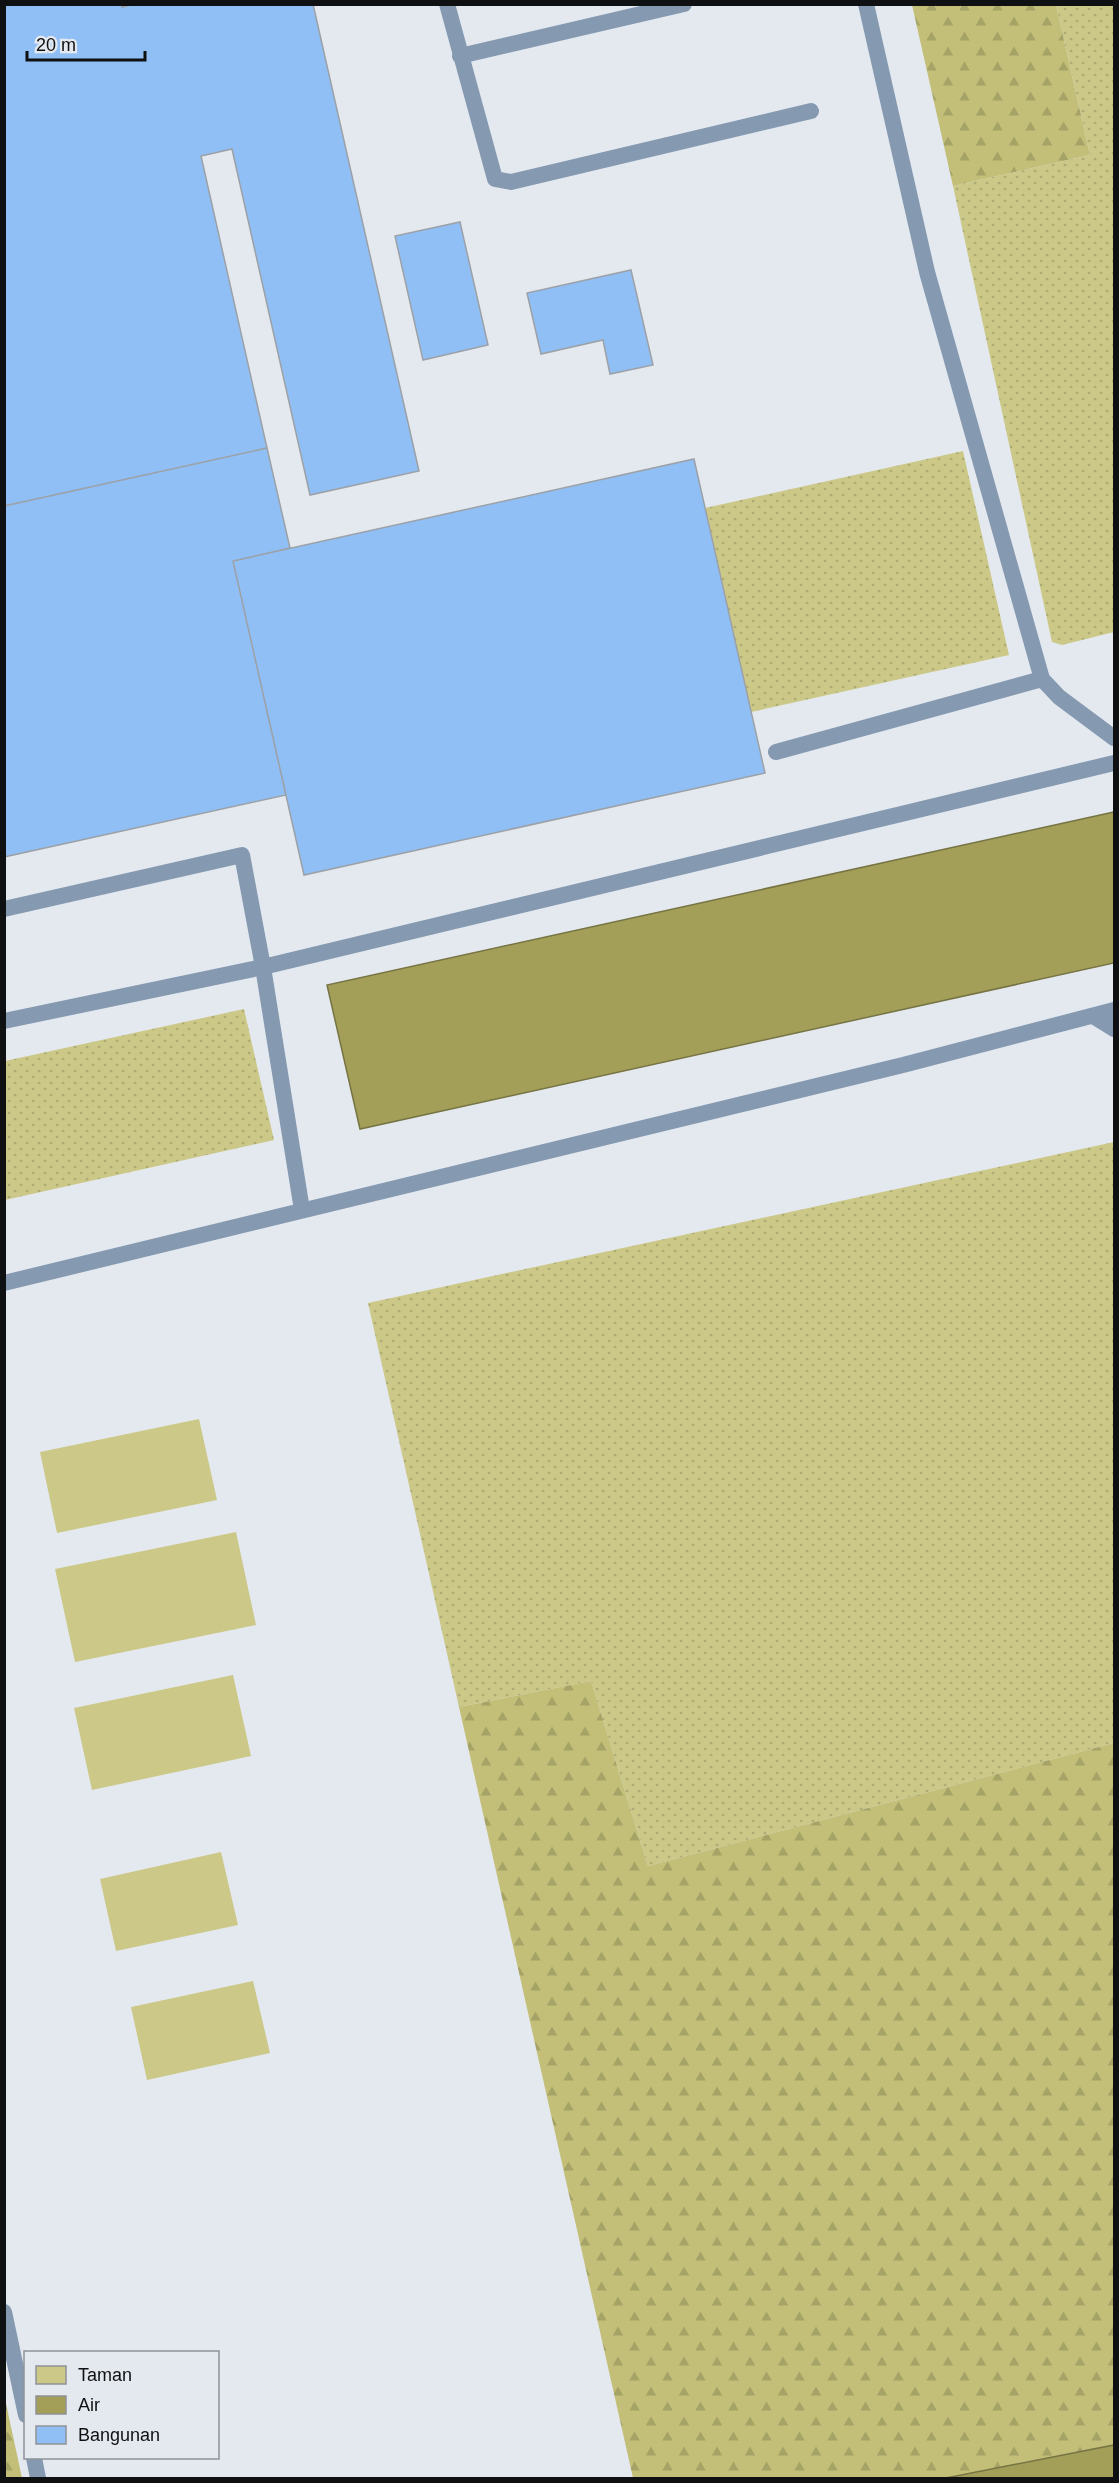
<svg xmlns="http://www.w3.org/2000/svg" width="1119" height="2483" viewBox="0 0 1119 2483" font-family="Helvetica,sans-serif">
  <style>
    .green { fill: url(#green-dots) }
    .forest { fill: url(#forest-firs) }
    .pitch { fill: #ccc888 }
    .water { fill: #a39f59; stroke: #777444; stroke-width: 1.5 }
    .building { fill: #90bff5; stroke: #9ca1a7; stroke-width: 1.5 }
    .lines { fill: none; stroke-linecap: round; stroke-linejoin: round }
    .service { stroke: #8599b1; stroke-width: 16 }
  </style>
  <defs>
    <pattern id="green-dots" width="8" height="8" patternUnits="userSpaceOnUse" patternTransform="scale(1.5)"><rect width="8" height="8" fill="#ccc888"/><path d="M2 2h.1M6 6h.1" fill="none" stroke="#aeab74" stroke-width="1.8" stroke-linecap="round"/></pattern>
    <pattern id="forest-firs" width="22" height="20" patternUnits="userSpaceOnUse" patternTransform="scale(1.5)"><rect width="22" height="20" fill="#c3bf78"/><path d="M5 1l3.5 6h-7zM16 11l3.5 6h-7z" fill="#a6a367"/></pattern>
  </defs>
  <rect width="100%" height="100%" fill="#e4e9ef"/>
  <!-- green -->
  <path class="green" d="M 1056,5 L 1114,5 L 1114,632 L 1062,645 L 1052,642 L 953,186 L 1090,155 Z
    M 963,451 L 1009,655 L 751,712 L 705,508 Z
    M 244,1009 L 274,1140 L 5,1200 L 5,1061 Z
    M 1114,1142 L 1114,1743 L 648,1866 L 591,1681 L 459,1707 L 368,1303 Z"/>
  <!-- forest -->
  <path class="forest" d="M 912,5 L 1056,5 L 1090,155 L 953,186 Z
    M 591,1681 L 648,1866 L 1114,1743 L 1114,2445 L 946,2478 L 633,2478 L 459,1707 Z
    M 4,2399 L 5,2399 L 22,2478 L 5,2478 Z"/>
  <!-- pitch -->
  <path class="pitch" d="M 199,1419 L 217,1500 L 57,1533 L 40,1452 Z
    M 236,1532 L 256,1625 L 75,1662 L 55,1569 Z
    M 233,1675 L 251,1756 L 92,1790 L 74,1708 Z
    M 221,1852 L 238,1925 L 116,1951 L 100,1879 Z
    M 253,1981 L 270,2053 L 147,2080 L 131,2007 Z"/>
  <!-- water -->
  <path class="water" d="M 1114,812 L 1114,963 L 360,1129 L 327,985 Z
    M 1114,2445 L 1114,2478 L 946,2478 Z"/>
  <!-- building -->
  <path class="building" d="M 4,4 L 121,4 L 122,7 L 135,4 L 313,4 L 419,471 L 310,495 L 232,149 L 201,156 L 267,448 L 4,506 Z
    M 460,222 L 488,345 L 423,360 L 395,236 Z
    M 631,270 L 653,365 L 610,374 L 603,340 L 541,354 L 527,293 Z
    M 267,448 L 290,548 L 233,561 L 286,795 L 4,857 L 4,506 Z
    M 694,459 L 765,773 L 304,875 L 233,561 Z"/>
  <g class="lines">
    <!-- service -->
    <path class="service" d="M 447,4 L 495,179 L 511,182 L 811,111
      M 866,4 L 927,272 L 1042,679 L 1059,697 L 1114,738
      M 460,56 L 684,4
      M 776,752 L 1042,679
      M 4,909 L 242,855 L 263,967 L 302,1210
      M 1093,1016 L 1114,1029
      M 4,1021 L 263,967 L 1114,763
      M 4,1283 L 903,1065 L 1114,1010
      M 4,2312 L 26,2415
      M 34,2458 L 38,2478"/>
  </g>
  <!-- border -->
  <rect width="1119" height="2483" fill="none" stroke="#0f1012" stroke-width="12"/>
  <!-- legend -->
  <rect x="24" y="2351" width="195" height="108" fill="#e4e9ef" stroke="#8f9297" stroke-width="1.5"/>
  <rect x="36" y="2366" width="30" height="18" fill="#ccc888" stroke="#8f9297" stroke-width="1.5"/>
  <text x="78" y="2381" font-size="18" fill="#0f1012">Taman</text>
  <rect x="36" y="2396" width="30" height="18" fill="#a39f59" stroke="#8f9297" stroke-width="1.5"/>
  <text x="78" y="2411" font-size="18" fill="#0f1012">Air</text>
  <rect x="36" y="2426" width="30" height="18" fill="#90bff5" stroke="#8f9297" stroke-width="1.5"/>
  <text x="78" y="2441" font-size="18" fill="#0f1012">Bangunan</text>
  <!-- scale -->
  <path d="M27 51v9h118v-9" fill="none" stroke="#0f1012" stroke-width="3"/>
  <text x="36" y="51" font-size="18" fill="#0f1012" stroke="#e4e9ef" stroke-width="4.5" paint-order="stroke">20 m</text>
</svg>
